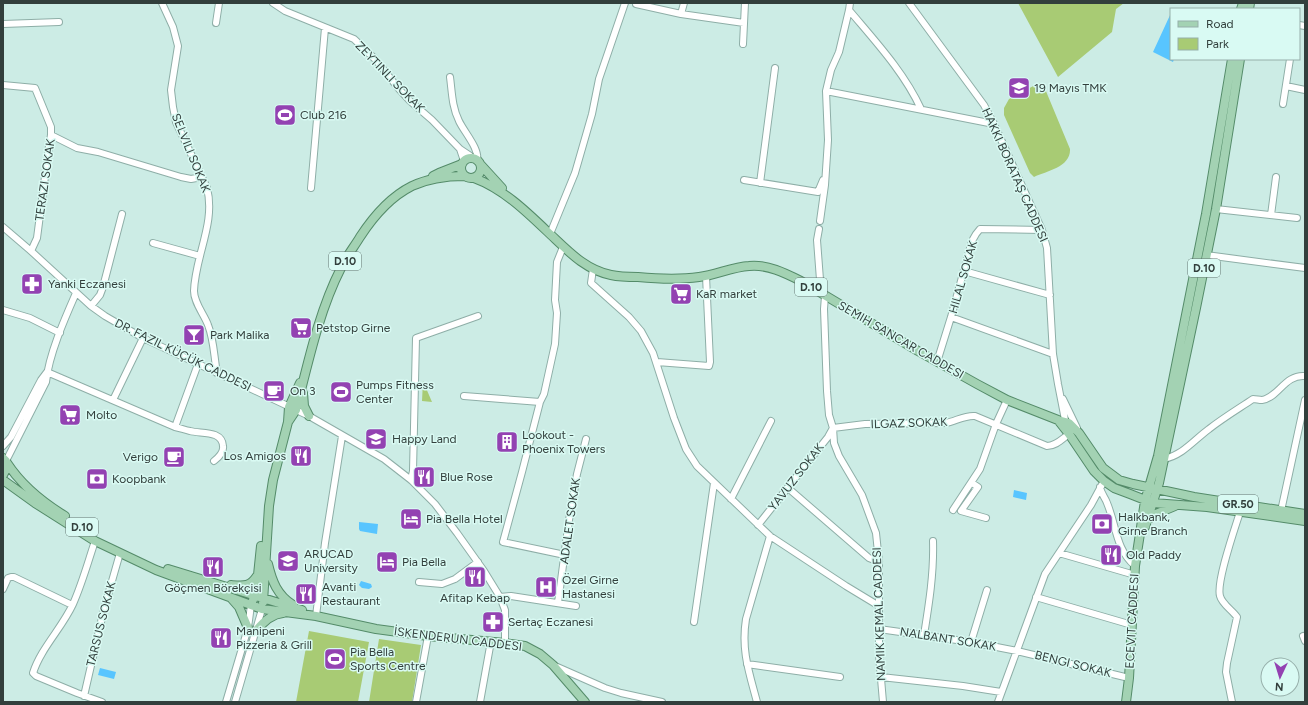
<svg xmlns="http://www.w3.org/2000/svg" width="1308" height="705" viewBox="0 0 1308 705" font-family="Figtree,sans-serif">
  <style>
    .green { fill: #a8cb74 }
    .water { fill: #58c5ff }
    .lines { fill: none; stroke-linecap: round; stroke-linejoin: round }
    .minor-casing { stroke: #8eaea7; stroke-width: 8 }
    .major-casing { stroke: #548b69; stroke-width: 10 }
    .minor { stroke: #fff; stroke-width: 6 }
    .major { stroke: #a3d2b3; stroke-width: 8 }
    .labels { text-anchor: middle; stroke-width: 3; stroke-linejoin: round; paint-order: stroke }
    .shield { fill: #d9faf3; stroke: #647773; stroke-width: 1 }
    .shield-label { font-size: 11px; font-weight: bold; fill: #323f3c }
    .street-label { font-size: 12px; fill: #323f3c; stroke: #d9faf3 }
    .poi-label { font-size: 12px; fill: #323f3c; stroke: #d9faf3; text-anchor: start }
  </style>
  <rect width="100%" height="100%" fill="#ccece5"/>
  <!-- green -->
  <path class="green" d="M 1018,3 L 1124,3 L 1116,9 L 1112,32 L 1058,77 Z
    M 1039,83 L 1043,84 L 1070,149 C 1071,167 1047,171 1034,177 L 1030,173 L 1004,115 L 1004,108 L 1009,99 Z
    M 423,381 L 432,402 L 422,401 Z
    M 309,631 L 369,642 L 358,702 L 296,702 Z
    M 379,639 L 421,645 L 412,702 L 369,702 Z"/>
  <!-- water -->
  <path class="water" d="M 1171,13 L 1171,59 L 1174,59 L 1173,62 L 1153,52 Z
    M 1014,490 L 1027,493 L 1026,500 L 1013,497 Z
    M 359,522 L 378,524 L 377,534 L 360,531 L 359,529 Z
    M 361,581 L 371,584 L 372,587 L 369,589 L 362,588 L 359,585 Z
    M 100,668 L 116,672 L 114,679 L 98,675 Z"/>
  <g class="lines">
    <!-- minor casing -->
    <g class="minor-casing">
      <path id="minor" d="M 162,3 L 173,27 L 178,46 L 171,90 L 173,107 L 176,122 L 207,188 C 216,223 195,256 194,291 C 194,303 204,314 208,325 C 214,340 214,357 217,373
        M 273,3 L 285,11 L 354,39 L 375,59 L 399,89 L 410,101 L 432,120 L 460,149 L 475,159
        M 909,3 L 984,105 L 994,124 L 1042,230 L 1047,248 L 1053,354 L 1058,384 L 1066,425
        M 636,4 L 681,14 L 744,23
        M 849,10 C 875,41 904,72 921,109
        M 681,14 L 684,3
        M 216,23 L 219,3
        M 3,24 L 59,22
        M 1299,25 L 1305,26
        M 743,44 L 745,3
        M 450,77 C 452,92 452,107 459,121 C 464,132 480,149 477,161
        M 3,85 L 35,88 L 51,127 L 51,135 L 49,146 L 37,238 L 31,251
        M 1286,86 L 1305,90
        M 826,91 L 994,124
        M 1283,104 L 1290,59
        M 51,135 L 77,148 L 98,152 L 181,177 L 191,179 L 202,177
        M 460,149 L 464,161
        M 744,180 L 818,192 L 823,180
        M 760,183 L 775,68
        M 311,188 L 325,28
        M 1216,209 L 1297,218
        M 1271,215 L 1276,177
        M 820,221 L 825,185 L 828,140 L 826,91 L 831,70 L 839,52 L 849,10 L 850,3
        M 3,227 L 31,251 L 91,306 L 105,316 L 143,338 L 309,416 L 384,459 L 411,480 L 435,504 L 457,533 L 484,571 L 500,597 L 505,610 L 505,643
        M 819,229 L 817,240 L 821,293
        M 550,234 L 575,173 L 592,114 L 599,79 L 625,3
        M 153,243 L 200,256
        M 563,247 L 557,262 L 555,300 L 557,313 L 555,344 L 544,394 L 540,402 L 522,472 L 503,542 L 565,555
        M 1206,255 L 1305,268
        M 593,269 L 591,283 L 629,317 L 641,331 L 653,353 L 674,418 L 686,449 L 697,466 L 770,536 L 846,586 L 879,606
        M 964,271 L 1050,295
        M 825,296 L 824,309 L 827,391 L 829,415 L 833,428 L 834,443 L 839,456 L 862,495 L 876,533 L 879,562 L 879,655 L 883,702
        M 91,306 L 100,295 L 103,287 L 122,214
        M 3,310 L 30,318 L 60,333
        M 951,317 L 1053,354
        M 657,362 L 709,366 L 710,362 L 706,276
        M 937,362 L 951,317 L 972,241 L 976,234 L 980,229 L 1042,230
        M 47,372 L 175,427 C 180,428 185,430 190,431 C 201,434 222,430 223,446 C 224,452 219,457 214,461
        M 464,396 L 540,402
        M 1063,399 L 1077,428
        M 113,400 L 143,338
        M 175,427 L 198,364
        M 3,446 L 11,437 L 41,380 L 47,372
        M 1164,459 C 1183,455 1194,440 1209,429 C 1223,418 1238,409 1253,399 C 1256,399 1259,400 1262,400 C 1278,398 1285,374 1305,376
        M 6,461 L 46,382 C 49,354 65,318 76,293
        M 411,480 L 413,471 L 416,338 L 478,316
        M 972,483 L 978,487 L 961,511 L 986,518
        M 1100,487 C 1101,494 1105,497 1107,503 C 1117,527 1115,548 1135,566
        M 788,488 L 869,558 L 879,562
        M 731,499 L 771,421
        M 953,510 L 980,469 L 996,424 L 1007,400
        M 1281,511 L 1305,400
        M 758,525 L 828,437 L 833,428 L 865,424 L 946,423 C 956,421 965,415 975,416 L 1047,446 C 1056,446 1062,439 1069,434
        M 95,541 C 88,562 82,584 73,604 C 62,628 41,648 33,673 L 36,676 L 77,693 L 102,702
        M 1059,553 L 1135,575
        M 419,582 L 442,584 L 455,579 L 478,562
        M 3,589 L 8,578 L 11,577 L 14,577 L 72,605
        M 500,597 L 511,596 L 576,606
        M 1036,597 L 1132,625
        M 558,603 L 569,520 L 577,474 L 586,439
        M 316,616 L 325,543 L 342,436
        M 694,622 L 714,483
        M 879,629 L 971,642 L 1017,651 L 1129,678
        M 924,635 C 929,604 934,573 933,541
        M 1303,636 L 1305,641
        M 971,642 L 987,590
        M 747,664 L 840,677
        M 555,666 L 605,688 L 621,693 L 662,702
        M 881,677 L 963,686 L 1001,692
        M 84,696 L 104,609 L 120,553
        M 226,702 L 248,628 L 251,605
        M 235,702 L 262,609
        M 416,702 L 428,636
        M 480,702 L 491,641
        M 757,702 C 749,672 741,650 746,619 L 770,536
        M 998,702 L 1045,574 L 1091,505 L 1104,481
        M 1232,702 L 1226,672 L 1227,663 L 1237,617 C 1232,610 1222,604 1220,596 C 1216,582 1235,528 1240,512"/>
    </g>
    <!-- major casing -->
    <g class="major-casing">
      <path id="major" d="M 1241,9 L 1243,3
        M 1249,9 L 1250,3
        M461 168a10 10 0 1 1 20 0a10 10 0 1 1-20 0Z
        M 481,165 L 502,188
        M 433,176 L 439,173 L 462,164
        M 474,178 C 504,189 528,213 551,235 C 569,252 586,270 611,275 C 620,277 629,277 638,277 C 659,279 678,280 699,277 C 716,275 732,267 749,266 C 767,264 785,273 801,281 L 918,351 L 977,384 L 1007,400 L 1058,420 L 1069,423 L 1079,433 L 1103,468 L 1119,480 L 1133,484 L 1194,497 L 1305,514
        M 303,393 L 304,406 L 309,416
        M 1058,420 L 1069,434 L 1094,471 L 1104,481 L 1114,488 L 1130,494 L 1153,503 L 1207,507 L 1305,521
        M 288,422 L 296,410 C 308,363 319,311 341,268 C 346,257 354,247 360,237 C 373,217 390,197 412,186 C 429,178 447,176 465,176
        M 3,458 L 6,461 L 7,467 L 3,475
        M 7,463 C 22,486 42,502 65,516
        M 3,480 L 35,503 L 95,541 L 156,570 L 251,605 L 262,609 L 316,616 L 376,629 L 428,636 L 505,643 L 525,646 L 540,654 L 553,665 L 585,702
        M 1147,520 L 1156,514 L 1175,506
        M 1145,527 L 1159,483 L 1196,308 L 1216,209 L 1240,59
        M 268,564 C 272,581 277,595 293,605
        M 168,569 L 302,610
        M 231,585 C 244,586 250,587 257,576
        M 232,599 L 239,607 L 248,628
        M 253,600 L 258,575 L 261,546
        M 263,602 L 269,506 L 273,480 L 288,422 L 289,407 L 300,383
        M 256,631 C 263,622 271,614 283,613
        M 1126,702 L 1129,678 L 1135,566 L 1145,501 L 1158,456 L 1206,214 L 1232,59"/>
    </g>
    <!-- minor -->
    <use href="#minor" class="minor"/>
    <!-- major -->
    <use href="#major" class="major"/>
  </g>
  <!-- icons -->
  <defs>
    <g id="school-square" transform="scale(1.15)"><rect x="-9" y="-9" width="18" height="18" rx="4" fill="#9342b2" stroke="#d9faf3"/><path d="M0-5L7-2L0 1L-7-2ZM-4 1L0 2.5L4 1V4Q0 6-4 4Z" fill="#fff"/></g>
    <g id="stadium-square" transform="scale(1.15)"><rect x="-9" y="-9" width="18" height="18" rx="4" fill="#9342b2" stroke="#d9faf3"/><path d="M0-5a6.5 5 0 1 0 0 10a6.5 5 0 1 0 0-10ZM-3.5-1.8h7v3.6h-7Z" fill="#fff"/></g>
    <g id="pharmacy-square" transform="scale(1.15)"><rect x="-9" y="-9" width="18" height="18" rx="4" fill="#9342b2" stroke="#d9faf3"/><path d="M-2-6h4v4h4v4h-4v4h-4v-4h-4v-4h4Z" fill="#fff"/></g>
    <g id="supermarket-square" transform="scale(1.15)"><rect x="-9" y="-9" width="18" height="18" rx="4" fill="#9342b2" stroke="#d9faf3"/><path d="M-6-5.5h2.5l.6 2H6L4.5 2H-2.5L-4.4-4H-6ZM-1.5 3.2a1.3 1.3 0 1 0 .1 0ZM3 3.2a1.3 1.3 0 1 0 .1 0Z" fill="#fff"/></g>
    <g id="bar-square" transform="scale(1.15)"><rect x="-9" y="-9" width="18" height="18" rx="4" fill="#9342b2" stroke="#d9faf3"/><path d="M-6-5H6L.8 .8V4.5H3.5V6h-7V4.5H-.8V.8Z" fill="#fff"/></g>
    <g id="cafe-square" transform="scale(1.15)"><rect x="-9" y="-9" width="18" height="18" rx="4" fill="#9342b2" stroke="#d9faf3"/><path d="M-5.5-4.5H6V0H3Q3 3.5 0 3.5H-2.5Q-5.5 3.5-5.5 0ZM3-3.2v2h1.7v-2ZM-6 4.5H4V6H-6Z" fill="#fff"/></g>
    <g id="building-square" transform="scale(1.15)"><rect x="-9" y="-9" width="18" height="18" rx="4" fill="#9342b2" stroke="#d9faf3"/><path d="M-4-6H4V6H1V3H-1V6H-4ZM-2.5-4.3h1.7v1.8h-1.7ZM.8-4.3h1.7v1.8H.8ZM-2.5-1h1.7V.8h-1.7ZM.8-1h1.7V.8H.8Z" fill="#fff"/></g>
    <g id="restaurant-square" transform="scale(1.15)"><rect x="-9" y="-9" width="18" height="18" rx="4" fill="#9342b2" stroke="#d9faf3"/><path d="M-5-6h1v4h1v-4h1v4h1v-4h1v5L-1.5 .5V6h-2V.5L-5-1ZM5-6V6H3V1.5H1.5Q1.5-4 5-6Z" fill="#fff"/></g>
    <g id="bank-square" transform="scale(1.15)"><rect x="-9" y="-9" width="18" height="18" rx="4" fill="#9342b2" stroke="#d9faf3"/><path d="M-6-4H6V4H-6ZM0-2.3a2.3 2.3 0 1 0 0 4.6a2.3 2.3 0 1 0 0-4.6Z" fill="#fff"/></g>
    <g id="hotel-square" transform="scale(1.15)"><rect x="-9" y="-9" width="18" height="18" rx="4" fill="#9342b2" stroke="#d9faf3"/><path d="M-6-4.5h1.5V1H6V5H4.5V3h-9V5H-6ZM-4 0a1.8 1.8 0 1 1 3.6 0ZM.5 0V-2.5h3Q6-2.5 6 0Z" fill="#fff"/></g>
    <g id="university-square" transform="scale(1.15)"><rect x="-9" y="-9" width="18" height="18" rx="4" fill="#9342b2" stroke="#d9faf3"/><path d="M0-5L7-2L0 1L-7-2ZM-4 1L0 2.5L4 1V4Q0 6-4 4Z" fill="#fff"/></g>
    <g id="hospital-square" transform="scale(1.15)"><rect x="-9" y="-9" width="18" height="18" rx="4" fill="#9342b2" stroke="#d9faf3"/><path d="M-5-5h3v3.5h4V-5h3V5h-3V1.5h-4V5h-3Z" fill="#fff"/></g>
  </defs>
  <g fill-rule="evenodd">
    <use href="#school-square" x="1019" y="88"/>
    <use href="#stadium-square" x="285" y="115"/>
    <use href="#pharmacy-square" x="32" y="284"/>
    <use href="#supermarket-square" x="681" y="294"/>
    <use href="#supermarket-square" x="301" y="328"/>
    <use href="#bar-square" x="194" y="335"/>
    <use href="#cafe-square" x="274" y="391"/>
    <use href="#stadium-square" x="341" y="392"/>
    <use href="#supermarket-square" x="70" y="415"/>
    <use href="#school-square" x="376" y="439"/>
    <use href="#building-square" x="507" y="442"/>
    <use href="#restaurant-square" x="301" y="456"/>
    <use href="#cafe-square" x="174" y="457"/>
    <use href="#restaurant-square" x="424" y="477"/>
    <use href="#bank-square" x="97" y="479"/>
    <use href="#hotel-square" x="411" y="519"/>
    <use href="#bank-square" x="1102" y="524"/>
    <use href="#restaurant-square" x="1111" y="555"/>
    <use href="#university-square" x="288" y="561"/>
    <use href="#hotel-square" x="387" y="562"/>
    <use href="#restaurant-square" x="213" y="567"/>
    <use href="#restaurant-square" x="475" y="577"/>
    <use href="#hospital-square" x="546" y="587"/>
    <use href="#restaurant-square" x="306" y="594"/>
    <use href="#pharmacy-square" x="493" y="622"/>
    <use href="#restaurant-square" x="221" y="638"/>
    <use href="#stadium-square" x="335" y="659"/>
  </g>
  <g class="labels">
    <!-- shield labels -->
    <g class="shield">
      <rect x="329" y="252" width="32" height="18" rx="3"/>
      <rect x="1188" y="259" width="32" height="18" rx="3"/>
      <rect x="795" y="278" width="32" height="18" rx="3"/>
      <rect x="1218" y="495" width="40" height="18" rx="3"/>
      <rect x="66" y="518" width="32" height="18" rx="3"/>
    </g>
    <g class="shield-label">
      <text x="345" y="265">D.10</text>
      <text x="1204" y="272">D.10</text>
      <text x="811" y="291">D.10</text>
      <text x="1238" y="508">GR.50</text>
      <text x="82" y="531">D.10</text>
    </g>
    <!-- street labels -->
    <g class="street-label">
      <text transform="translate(390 77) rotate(46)" y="4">ZEYTINLI SOKAK</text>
      <text transform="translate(191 153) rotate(68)" y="4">SELVILI SOKAK</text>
      <text transform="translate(1015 175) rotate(66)" y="4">HAKKI BORATAŞ CADDESI</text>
      <text transform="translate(45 180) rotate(-82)" y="4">TERAZI SOKAK</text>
      <text transform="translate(963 277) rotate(-74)" y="4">HILAL SOKAK</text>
      <text transform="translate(901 340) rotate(30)" y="4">SEMIH SANCAR CADDESI</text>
      <text transform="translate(183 355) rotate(26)" y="4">DR. FAZIL KÜÇÜK CADDESI</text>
      <text transform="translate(909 423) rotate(-2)" y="4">ILGAZ SOKAK</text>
      <text transform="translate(796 477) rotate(-52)" y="4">YAVUZ SOKAK</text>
      <text transform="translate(570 521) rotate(-82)" y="4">ADALET SOKAK</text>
      <text transform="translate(879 614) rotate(-92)" y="4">NAMIK KEMAL CADDESI</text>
      <text transform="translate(1132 621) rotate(-87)" y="4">ECEVIT CADDESI</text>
      <text transform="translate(101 624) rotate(-76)" y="4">TARSUS SOKAK</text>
      <text transform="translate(458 639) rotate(7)" y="4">İSKENDERUN CADDESI</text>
      <text transform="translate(948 639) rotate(9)" y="4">NALBANT SOKAK</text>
      <text transform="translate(1073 664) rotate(14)" y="4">BENGI SOKAK</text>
    </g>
    <!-- poi labels -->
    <g class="poi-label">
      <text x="1034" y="92">19 Mayıs TMK</text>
      <text x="300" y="119">Club 216</text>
      <text x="48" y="288">Yanki Eczanesi</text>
      <text x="696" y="298">KaR market</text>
      <text x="316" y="332">Petstop Girne</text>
      <text x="210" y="339">Park Malika</text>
      <text x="356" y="389">Pumps Fitness<tspan x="356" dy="14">Center</tspan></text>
      <text x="290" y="395">On 3</text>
      <text x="86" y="419">Molto</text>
      <text x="522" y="439">Lookout -<tspan x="522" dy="14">Phoenix Towers</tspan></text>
      <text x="392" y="443">Happy Land</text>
      <text x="286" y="460" text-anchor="end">Los Amigos</text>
      <text x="158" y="461" text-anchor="end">Verigo</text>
      <text x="440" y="481">Blue Rose</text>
      <text x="112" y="483">Koopbank</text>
      <text x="1118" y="521">Halkbank,<tspan x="1118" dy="14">Girne Branch</tspan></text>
      <text x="426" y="523">Pia Bella Hotel</text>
      <text x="304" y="558">ARUCAD<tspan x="304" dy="14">University</tspan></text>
      <text x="1126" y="559">Old Paddy</text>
      <text x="402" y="566">Pia Bella</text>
      <text x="562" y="584">Özel Girne<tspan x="562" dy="14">Hastanesi</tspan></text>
      <text x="322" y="591">Avanti<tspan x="322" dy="14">Restaurant</tspan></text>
      <text x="213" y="592" text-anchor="middle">Göçmen Börekçisi</text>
      <text x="475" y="602" text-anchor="middle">Afitap Kebap</text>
      <text x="508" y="626">Sertaç Eczanesi</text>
      <text x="236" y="635">Manipeni<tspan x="236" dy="14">Pizzeria &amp; Grill</tspan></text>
      <text x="350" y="656">Pia Bella<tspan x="350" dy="14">Sports Centre</tspan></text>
    </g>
  </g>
  <!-- border -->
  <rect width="1308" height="705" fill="none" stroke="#323f3c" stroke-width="8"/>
  <!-- legend -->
  <rect x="1170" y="8" width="130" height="52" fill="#d9faf3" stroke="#96afaa"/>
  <rect x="1178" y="21" width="20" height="6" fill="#a3d2b3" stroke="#96afaa"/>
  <text x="1206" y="28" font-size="12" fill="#323f3c">Road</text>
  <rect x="1178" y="38" width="20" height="12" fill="#a8cb74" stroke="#96afaa"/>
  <text x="1206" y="48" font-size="12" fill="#323f3c">Park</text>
  <!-- north arrow -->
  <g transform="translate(1280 677) rotate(184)"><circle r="19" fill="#d9faf3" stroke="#96afaa"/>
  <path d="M0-3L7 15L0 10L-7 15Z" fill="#9342b2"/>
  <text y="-6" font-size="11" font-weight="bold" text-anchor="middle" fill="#323f3c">N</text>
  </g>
</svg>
